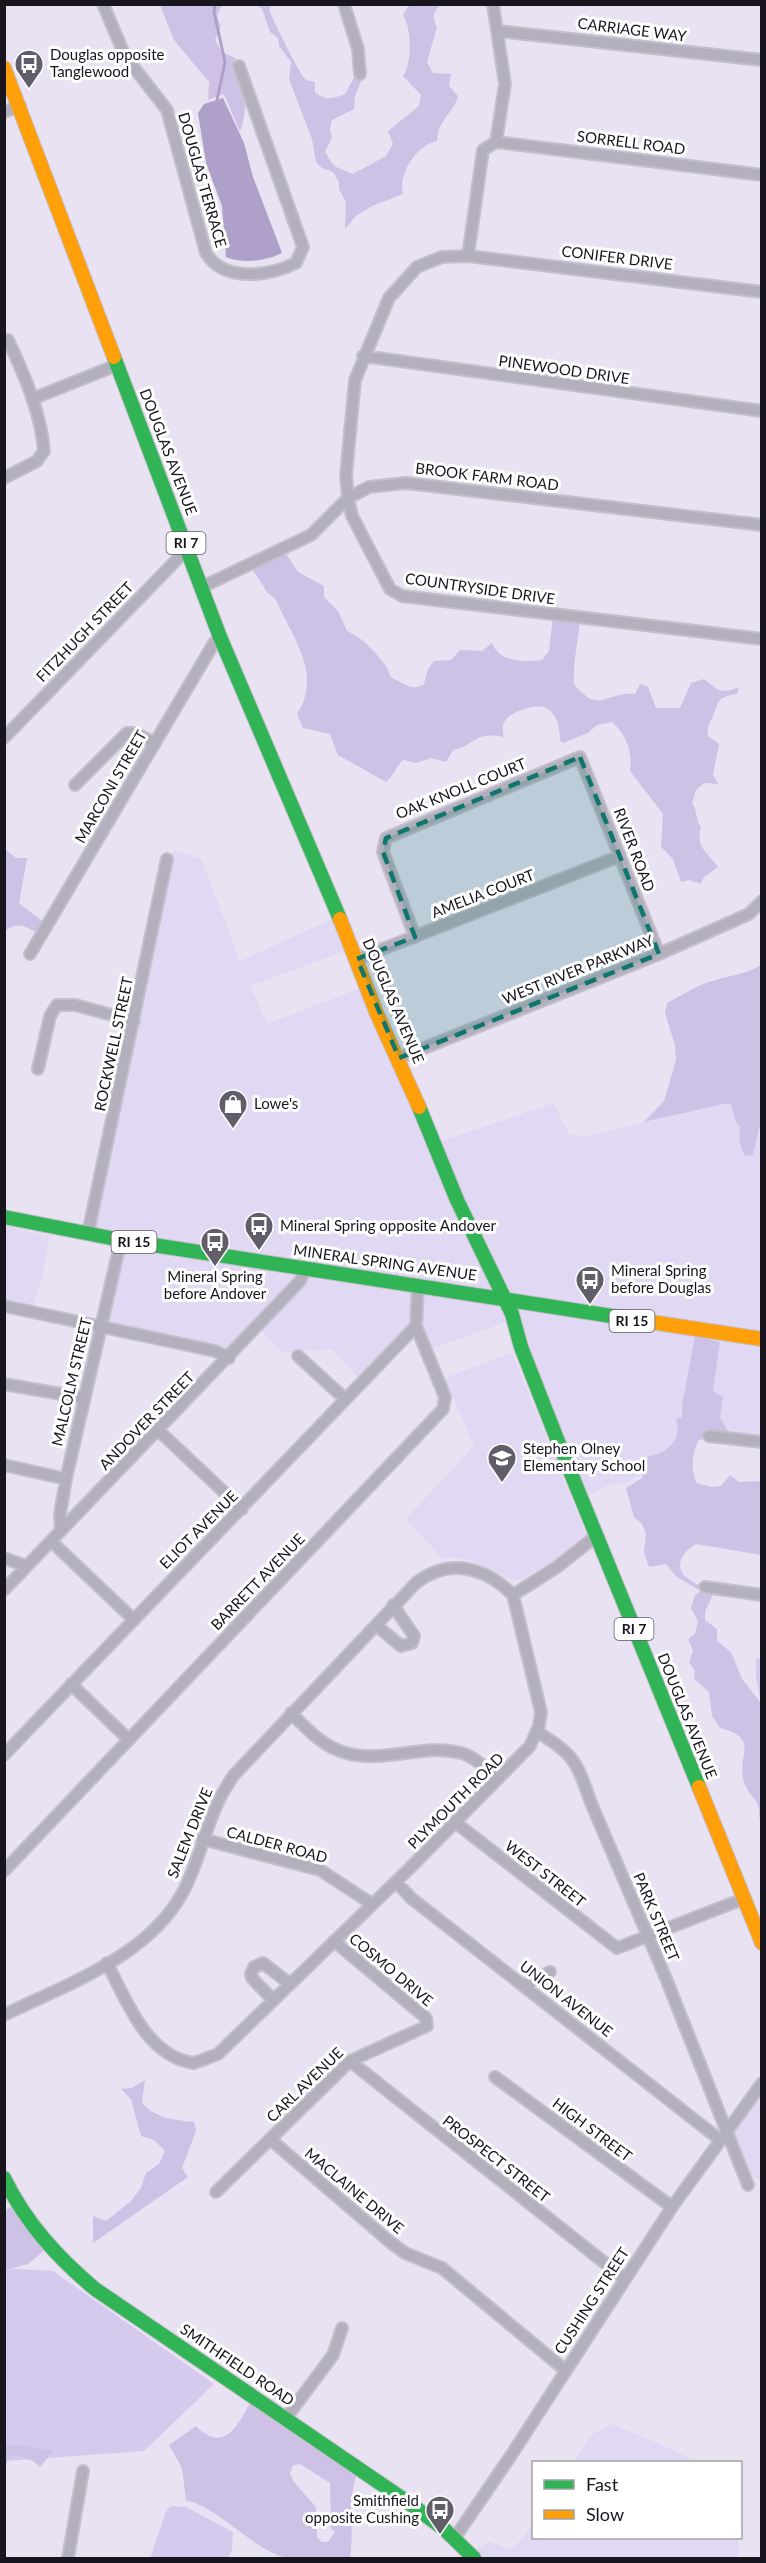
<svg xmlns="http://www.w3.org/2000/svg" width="766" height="2563" viewBox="0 0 766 2563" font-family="Lato,sans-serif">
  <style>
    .built { fill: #e1d8f3 }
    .green { fill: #d6c9ee }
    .forest { fill: #cec1e6; fill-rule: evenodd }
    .water { fill: #afa0ca }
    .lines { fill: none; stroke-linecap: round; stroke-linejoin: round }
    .stream { stroke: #afa0ca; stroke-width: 3 }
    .street-casing { stroke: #c4bfcb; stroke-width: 14 }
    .fast-casing { stroke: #c4bfcb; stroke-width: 16 }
    .slow-casing { stroke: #c4bfcb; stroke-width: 16 }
    .street { stroke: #b4afbd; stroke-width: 10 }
    .fast { stroke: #30b455; stroke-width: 14 }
    .slow { stroke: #ff9f0a; stroke-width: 14 }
    .marked { fill: #0f766e; fill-opacity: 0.2; stroke: #0f766e; stroke-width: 4.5; stroke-dasharray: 12 8; stroke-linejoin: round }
    .labels { text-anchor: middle; stroke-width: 6; stroke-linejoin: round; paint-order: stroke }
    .shield { fill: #fff; stroke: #5e5b62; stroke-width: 1.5 }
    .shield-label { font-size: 14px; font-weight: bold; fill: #19151f }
    .street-label { font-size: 15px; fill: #19151f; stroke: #fff }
    .poi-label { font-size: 15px; fill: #19151f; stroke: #fff; text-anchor: start }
  </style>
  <rect width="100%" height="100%" fill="#e8e2f3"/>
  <!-- built -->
  <path class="built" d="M 173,850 L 201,859 L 240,961 L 337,917 L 350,949 L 250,986 L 267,1024 L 366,986 L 433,1144 L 554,1103 L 569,1134 L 582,1137 L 724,1104 L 731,1104 L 736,1122 L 759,1138 L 761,1122 L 761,1438 L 730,1435 L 720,1417 L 713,1392 L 719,1339 L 695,1336 L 682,1405 L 683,1411 L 673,1445 L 658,1455 L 648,1456 L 642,1475 L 625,1483 L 609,1485 L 579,1499 L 509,1321 L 425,1351 L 416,1330 L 361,1380 L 332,1349 L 283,1353 L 259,1328 L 227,1357 L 98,1332 L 117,1248 L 88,1242 L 155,916 Z
    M 5,1226 L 49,1236 L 43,1273 L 31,1314 L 5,1308 Z
    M 512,1353 L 586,1534 L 553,1561 L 522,1579 L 514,1581 L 470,1560 L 452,1557 L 443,1559 L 406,1519 L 474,1446 L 445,1378 Z
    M 761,2082 L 761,2181 L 741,2169 L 726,2141 Z
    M 612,2424 L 671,2449 L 697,2462 L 573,2462 L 591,2435 Z
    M 533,2523 L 534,2538 L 737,2538 L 739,2550 L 737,2558 L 472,2558 L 473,2553 L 489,2541 L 510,2550 L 524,2537 Z"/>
  <!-- green -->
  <path class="green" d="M 756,1658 L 761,1659 L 761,1702 L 756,1677 Z
    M 4,2268 L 53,2271 L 214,2384 L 144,2451 L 5,2461 Z
    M 172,2506 L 186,2507 L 233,2532 L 232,2551 L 228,2558 L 150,2558 L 167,2509 Z"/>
  <!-- forest -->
  <path class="forest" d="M 160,5 L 223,5 C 216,13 216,16 221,26 L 215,40 L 222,52 L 235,58 C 245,81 249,108 240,132 L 224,94 L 208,100 L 209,82 L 174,40 Z
    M 256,5 L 272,5 L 269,9 C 271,17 301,76 305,79 C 308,81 312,81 315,82 L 315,92 C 326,101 332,99 345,94 L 357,72 L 361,81 L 355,96 L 354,109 L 332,120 L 330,129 L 332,137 L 325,152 L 334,166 L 353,174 L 386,156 L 393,144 L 388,131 L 419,106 L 421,95 L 403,76 C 412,63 412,29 403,15 L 409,5 L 440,5 C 433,12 432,18 437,27 L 427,62 L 433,73 L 451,74 L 449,86 L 458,96 C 454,113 438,119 437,141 C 417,145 398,173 403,194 L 372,206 L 356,216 L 345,229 L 346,202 L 339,189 L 339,182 L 333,172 L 322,168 L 316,162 L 312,139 L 289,79 L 291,62 L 279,46 L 278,38 L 270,32 L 262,9 Z
    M 285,552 L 298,572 L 324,586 L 324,597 L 338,611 L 347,631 C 365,639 374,651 386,666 C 389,669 388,674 392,678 C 405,683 411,692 424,684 L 428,669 L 434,661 L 451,660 L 460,650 L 482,651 L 492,643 C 500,663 523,662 542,660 L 549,651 L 553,617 L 580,619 C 578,643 573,661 574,684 C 600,716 605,691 635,694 L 640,684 L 648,687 L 656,708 L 680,708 L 691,683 L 704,679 L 718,690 L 728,691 L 739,687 L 737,694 C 716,697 719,702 712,718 C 709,726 707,727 708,736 L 719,744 L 713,775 L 718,784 L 704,783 L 696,790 L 692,803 C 698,811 695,819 701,827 C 695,848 708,852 718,867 L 704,877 L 701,884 L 689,880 L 681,882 L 673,859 L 661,847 L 663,814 L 630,771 C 633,752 626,734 612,722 L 597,725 L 588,733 L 563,743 L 560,741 C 560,711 546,699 519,711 C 514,713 506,717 504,723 C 502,726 503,733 504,737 C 474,731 478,744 453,750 L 446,762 L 431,758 L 416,763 L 403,760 C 395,767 395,775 386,782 L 338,755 L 330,734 L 303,728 L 297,714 C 323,674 292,637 276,600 L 267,592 L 253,570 Z
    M 5,832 L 6,850 L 16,858 L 27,858 L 19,903 L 47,925 L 41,935 C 27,928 19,920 5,931 Z
    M 761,965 L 761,1122 L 753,1155 L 745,1156 C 740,1147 738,1136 740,1127 L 736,1122 L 731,1104 L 724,1104 L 644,1122 L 664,1101 L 676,1060 L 675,1045 L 665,1013 L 667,1003 C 679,997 689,990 701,985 C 721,976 744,976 761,965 Z
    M 695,1336 L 720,1342 L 713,1391 L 723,1397 L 720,1417 L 730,1435 L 709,1436 L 698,1441 C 692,1456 690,1469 697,1483 L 712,1487 L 721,1486 L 730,1475 L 739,1482 L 761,1481 L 761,1555 L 697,1544 C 684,1549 672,1567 687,1578 C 695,1584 705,1588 714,1592 L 705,1612 L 705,1620 L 717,1629 L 717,1641 L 731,1652 L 742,1679 L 761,1703 L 761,1822 C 758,1816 760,1814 759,1808 C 758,1801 746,1792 743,1779 C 738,1752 760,1739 720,1728 L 712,1716 L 709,1692 L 694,1679 L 695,1671 L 689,1662 L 693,1651 L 688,1639 L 695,1634 L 698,1621 L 691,1608 L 695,1595 L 701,1591 L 677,1577 L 666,1564 L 649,1567 L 644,1552 L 646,1534 L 642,1524 L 634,1517 L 626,1488 L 642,1478 L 648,1456 C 667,1454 683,1439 676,1419 L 682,1417 L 682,1405 Z
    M 145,2080 L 142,2103 C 155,2118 174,2120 194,2122 L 196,2131 L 182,2168 L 188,2177 L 93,2243 L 93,2216 L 106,2221 L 131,2201 L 141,2188 L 146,2173 L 159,2164 L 165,2151 L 154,2140 L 141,2136 L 131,2099 L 121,2089 L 132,2088 Z
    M 13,2206 L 46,2249 L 28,2264 L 5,2270 L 5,2210 Z
    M 253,2398 L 359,2467 C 346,2502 355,2524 350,2558 C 333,2558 301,2563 286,2558 C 249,2547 223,2510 186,2500 L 182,2468 L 169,2445 L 196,2426 C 226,2456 239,2422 253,2398 ZM 300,2464 L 330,2483 L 331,2529 L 335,2532 L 328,2542 L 322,2542 L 317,2538 L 316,2507 L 294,2482 L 290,2474 L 293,2465 Z
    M 5,2444 L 52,2450 L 52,2453 L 40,2467 C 33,2460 21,2455 10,2456 L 5,2466 Z"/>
  <!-- water -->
  <path class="water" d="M 223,98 L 244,143 L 253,177 L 282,253 C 266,261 243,264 226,257 L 222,206 L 206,163 L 198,113 L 204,104 Z"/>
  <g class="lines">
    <!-- stream -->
    <path class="stream" d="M 215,4 L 214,12 L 225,62 L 217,100"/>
    <!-- street casing -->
    <g class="street-casing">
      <path id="street" d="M 103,4 L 125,56 L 167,110 L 206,253 C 224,283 269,276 296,263 L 303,247 L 239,66
        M 344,4 L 358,49 L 360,74
        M 493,4 L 505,84 L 496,142
        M 498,31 L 762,60
        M 4,112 L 20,106
        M 468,256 L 483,150 L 496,142 L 762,175
        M 762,292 L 468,256 L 442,257 L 417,267 L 389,298 L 355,380 L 346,475 L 348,498 L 352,516 L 390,589 L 402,596 L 762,639
        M 4,340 L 8,340 C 24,374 41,413 44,451 L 37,461 L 4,478
        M 363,356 L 762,411
        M 32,399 L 117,365
        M 202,587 L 311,535 L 348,498 L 369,487 L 406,483 L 762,525
        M 4,738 L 188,548
        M 75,785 L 127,733 L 135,733 L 154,743
        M 415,937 L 383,852 L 386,838 L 580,757 L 659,954
        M 30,954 L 214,643 L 220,637
        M 357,959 L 620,856
        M 399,1058 L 659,954 L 749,914 L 762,901
        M 38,1069 L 50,1016 L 57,1005 L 75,1005 L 134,1021
        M 88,1233 L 167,859
        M 4,1306 L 215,1351 L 229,1358
        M 298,1356 L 345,1399
        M 4,1384 L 84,1398
        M 159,1431 L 242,1509
        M 709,1436 L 762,1442
        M 4,1465 L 66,1479
        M 61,1531 L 60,1514 L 66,1479 L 121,1240
        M 51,1541 L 134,1620
        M 4,1558 L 26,1566
        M 705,1587 L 762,1595
        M 4,1590 L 300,1281 L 305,1269
        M 376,1625 L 401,1646 L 412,1643 L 414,1636 L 393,1605
        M 71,1684 L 129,1740
        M 291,1713 C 304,1726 317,1740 333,1748 C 375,1769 419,1742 461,1753 C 475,1757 487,1769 498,1779
        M 537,1732 C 575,1754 577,1763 591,1803 L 665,1976 L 748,2185
        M 4,1755 L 416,1326
        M 456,1823 L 617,1948 L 743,1899
        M 202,1839 L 320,1870 L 372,1904
        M 4,1871 L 443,1409 L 445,1397 L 416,1326 L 418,1285
        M 396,1882 L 411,1898 L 719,2139
        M 107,1963 C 126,2000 147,2057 194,2063 L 218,2054 L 410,1868 L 530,1746 L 539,1726 L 541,1712 L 513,1595
        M 525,1985 L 550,1972
        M 273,2000 L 252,1978 L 251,1974 L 254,1967 L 263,1963 L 290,1984
        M 4,2015 C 67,1984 148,1957 183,1892 C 204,1852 206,1814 234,1775 L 416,1583 C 449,1557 485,1567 513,1595 L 557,1567 L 596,1536
        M 350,2061 L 625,2279
        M 495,2077 L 672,2207
        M 270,2139 L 390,2242 L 405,2253 L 442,2268 L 565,2370
        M 216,2192 L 350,2061 L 427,2026 L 426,2018 L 334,1941
        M 286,2418 L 333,2355 L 342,2328
        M 454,2539 L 510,2457 L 672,2207 L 762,2083
        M 68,2558 L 83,2471"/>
    </g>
    <!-- fast casing -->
    <g class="fast-casing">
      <path id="fast" d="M 114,357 L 220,637 L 340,919
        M 419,1107 L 457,1200 L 512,1314 L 521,1347 L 559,1444 L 699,1787
        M 4,1217 L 121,1240 L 618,1317
        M 4,2178 C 26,2223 57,2257 95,2289 L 409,2503 L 443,2528 L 474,2558"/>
    </g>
    <!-- slow casing -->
    <g class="slow-casing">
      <path id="slow" d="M 4,68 L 114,357
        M 340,919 L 377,1014 L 419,1107
        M 618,1317 L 762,1339
        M 699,1787 L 762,1943"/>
    </g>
    <!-- street -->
    <use href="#street" class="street"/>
    <!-- fast -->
    <use href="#fast" class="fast"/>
    <!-- slow -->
    <use href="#slow" class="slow"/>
  </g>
  <!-- marked area -->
  <path class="marked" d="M 580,757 L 659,954 L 399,1058 L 357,959 L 415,937 L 383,852 L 386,838 Z"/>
  <!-- icons -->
  <defs>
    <g id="bus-pin" transform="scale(1.5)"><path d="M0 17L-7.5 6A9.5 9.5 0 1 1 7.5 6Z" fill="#615d69" stroke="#fff"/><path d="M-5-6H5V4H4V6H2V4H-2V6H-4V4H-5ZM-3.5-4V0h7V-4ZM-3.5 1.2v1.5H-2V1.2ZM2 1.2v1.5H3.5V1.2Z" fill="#fff"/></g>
    <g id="shop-pin" transform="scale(1.5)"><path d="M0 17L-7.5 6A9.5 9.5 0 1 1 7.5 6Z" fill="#615d69" stroke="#fff"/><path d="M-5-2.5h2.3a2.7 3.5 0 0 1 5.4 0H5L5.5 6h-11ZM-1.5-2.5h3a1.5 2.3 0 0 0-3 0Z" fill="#fff"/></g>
    <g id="school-pin" transform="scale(1.5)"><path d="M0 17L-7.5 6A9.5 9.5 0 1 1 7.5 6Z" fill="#615d69" stroke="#fff"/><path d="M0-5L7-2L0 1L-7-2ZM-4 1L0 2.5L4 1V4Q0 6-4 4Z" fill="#fff"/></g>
  </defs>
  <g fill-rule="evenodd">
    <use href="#bus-pin" x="29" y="64"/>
    <use href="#shop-pin" x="233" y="1104"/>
    <use href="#bus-pin" x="259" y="1226"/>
    <use href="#bus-pin" x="215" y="1242"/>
    <use href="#bus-pin" x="590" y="1280"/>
    <use href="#school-pin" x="502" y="1458"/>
    <use href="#bus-pin" x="440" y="2510"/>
  </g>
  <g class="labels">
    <!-- shield labels -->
    <g class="shield">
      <rect x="166.5" y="532" width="39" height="22" rx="4.5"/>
      <rect x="111.5" y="1231" width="45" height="22" rx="4.5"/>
      <rect x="609.5" y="1310" width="45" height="22" rx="4.5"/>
      <rect x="614.5" y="1618" width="39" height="22" rx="4.5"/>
    </g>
    <g class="shield-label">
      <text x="186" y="548">RI 7</text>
      <text x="134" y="1247">RI 15</text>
      <text x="632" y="1326">RI 15</text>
      <text x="634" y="1634">RI 7</text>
    </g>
    <!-- street labels -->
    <g class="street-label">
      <text transform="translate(632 30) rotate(7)" y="5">CARRIAGE WAY</text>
      <text transform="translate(631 143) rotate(7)" y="5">SORRELL ROAD</text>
      <text transform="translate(202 180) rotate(74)" y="5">DOUGLAS TERRACE</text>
      <text transform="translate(617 258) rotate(7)" y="5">CONIFER DRIVE</text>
      <text transform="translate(564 370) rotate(8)" y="5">PINEWOOD DRIVE</text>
      <text transform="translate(168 452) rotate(69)" y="5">DOUGLAS AVENUE</text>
      <text transform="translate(487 477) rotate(7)" y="5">BROOK FARM ROAD</text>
      <text transform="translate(480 589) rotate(8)" y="5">COUNTRYSIDE DRIVE</text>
      <text transform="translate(85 632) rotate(-46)" y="5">FITZHUGH STREET</text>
      <text transform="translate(111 787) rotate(-60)" y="5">MARCONI STREET</text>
      <text transform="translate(461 789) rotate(-22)" y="5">OAK KNOLL COURT</text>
      <text transform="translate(634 850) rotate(69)" y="5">RIVER ROAD</text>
      <text transform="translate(483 894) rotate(-21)" y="5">AMELIA COURT</text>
      <text transform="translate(578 970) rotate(-22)" y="5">WEST RIVER PARKWAY</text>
      <text transform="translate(393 1001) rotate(67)" y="5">DOUGLAS AVENUE</text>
      <text transform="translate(114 1044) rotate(-78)" y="5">ROCKWELL STREET</text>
      <text transform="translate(385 1263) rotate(8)" y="5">MINERAL SPRING AVENUE</text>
      <text transform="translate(72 1382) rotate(-77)" y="5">MALCOLM STREET</text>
      <text transform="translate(147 1421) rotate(-46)" y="5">ANDOVER STREET</text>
      <text transform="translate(199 1530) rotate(-45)" y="5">ELIOT AVENUE</text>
      <text transform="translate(258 1582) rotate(-46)" y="5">BARRETT AVENUE</text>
      <text transform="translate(687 1716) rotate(68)" y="5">DOUGLAS AVENUE</text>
      <text transform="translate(456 1801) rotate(-45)" y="5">PLYMOUTH ROAD</text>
      <text transform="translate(190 1833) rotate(-68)" y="5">SALEM DRIVE</text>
      <text transform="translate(277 1845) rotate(15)" y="5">CALDER ROAD</text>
      <text transform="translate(545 1874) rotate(38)" y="5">WEST STREET</text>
      <text transform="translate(656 1917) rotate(67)" y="5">PARK STREET</text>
      <text transform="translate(391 1970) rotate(40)" y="5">COSMO DRIVE</text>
      <text transform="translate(566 1999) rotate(38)" y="5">UNION AVENUE</text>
      <text transform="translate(305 2085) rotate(-44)" y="5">CARL AVENUE</text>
      <text transform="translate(592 2130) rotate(37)" y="5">HIGH STREET</text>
      <text transform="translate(496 2159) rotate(38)" y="5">PROSPECT STREET</text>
      <text transform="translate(354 2191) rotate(40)" y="5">MACLAINE DRIVE</text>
      <text transform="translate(592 2301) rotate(-57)" y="5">CUSHING STREET</text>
      <text transform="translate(237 2365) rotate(34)" y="5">SMITHFIELD ROAD</text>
    </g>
    <!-- poi labels -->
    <g class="poi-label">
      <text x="50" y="60">Douglas opposite<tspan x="50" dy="17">Tanglewood</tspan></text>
      <text x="254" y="1109">Lowe's</text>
      <text x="280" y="1231">Mineral Spring opposite Andover</text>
      <text x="611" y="1276">Mineral Spring<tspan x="611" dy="17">before Douglas</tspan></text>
      <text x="215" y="1282" text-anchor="middle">Mineral Spring<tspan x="215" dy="17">before Andover</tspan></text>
      <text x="523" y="1454">Stephen Olney<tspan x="523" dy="17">Elementary School</tspan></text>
      <text x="419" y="2506" text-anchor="end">Smithfield<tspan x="419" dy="17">opposite Cushing</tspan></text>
    </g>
  </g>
  <!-- border -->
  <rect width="766" height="2563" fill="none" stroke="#19151f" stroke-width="12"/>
  <!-- legend -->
  <rect x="532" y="2461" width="210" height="78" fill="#ffffff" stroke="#a3a1a5" stroke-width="1.5"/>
  <rect x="544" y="2480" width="30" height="9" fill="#30b455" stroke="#a3a1a5" stroke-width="1.5"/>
  <text x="586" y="2491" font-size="18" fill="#19151f">Fast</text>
  <rect x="544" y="2510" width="30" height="9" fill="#ff9f0a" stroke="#a3a1a5" stroke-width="1.5"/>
  <text x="586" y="2521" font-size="18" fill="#19151f">Slow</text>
</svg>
